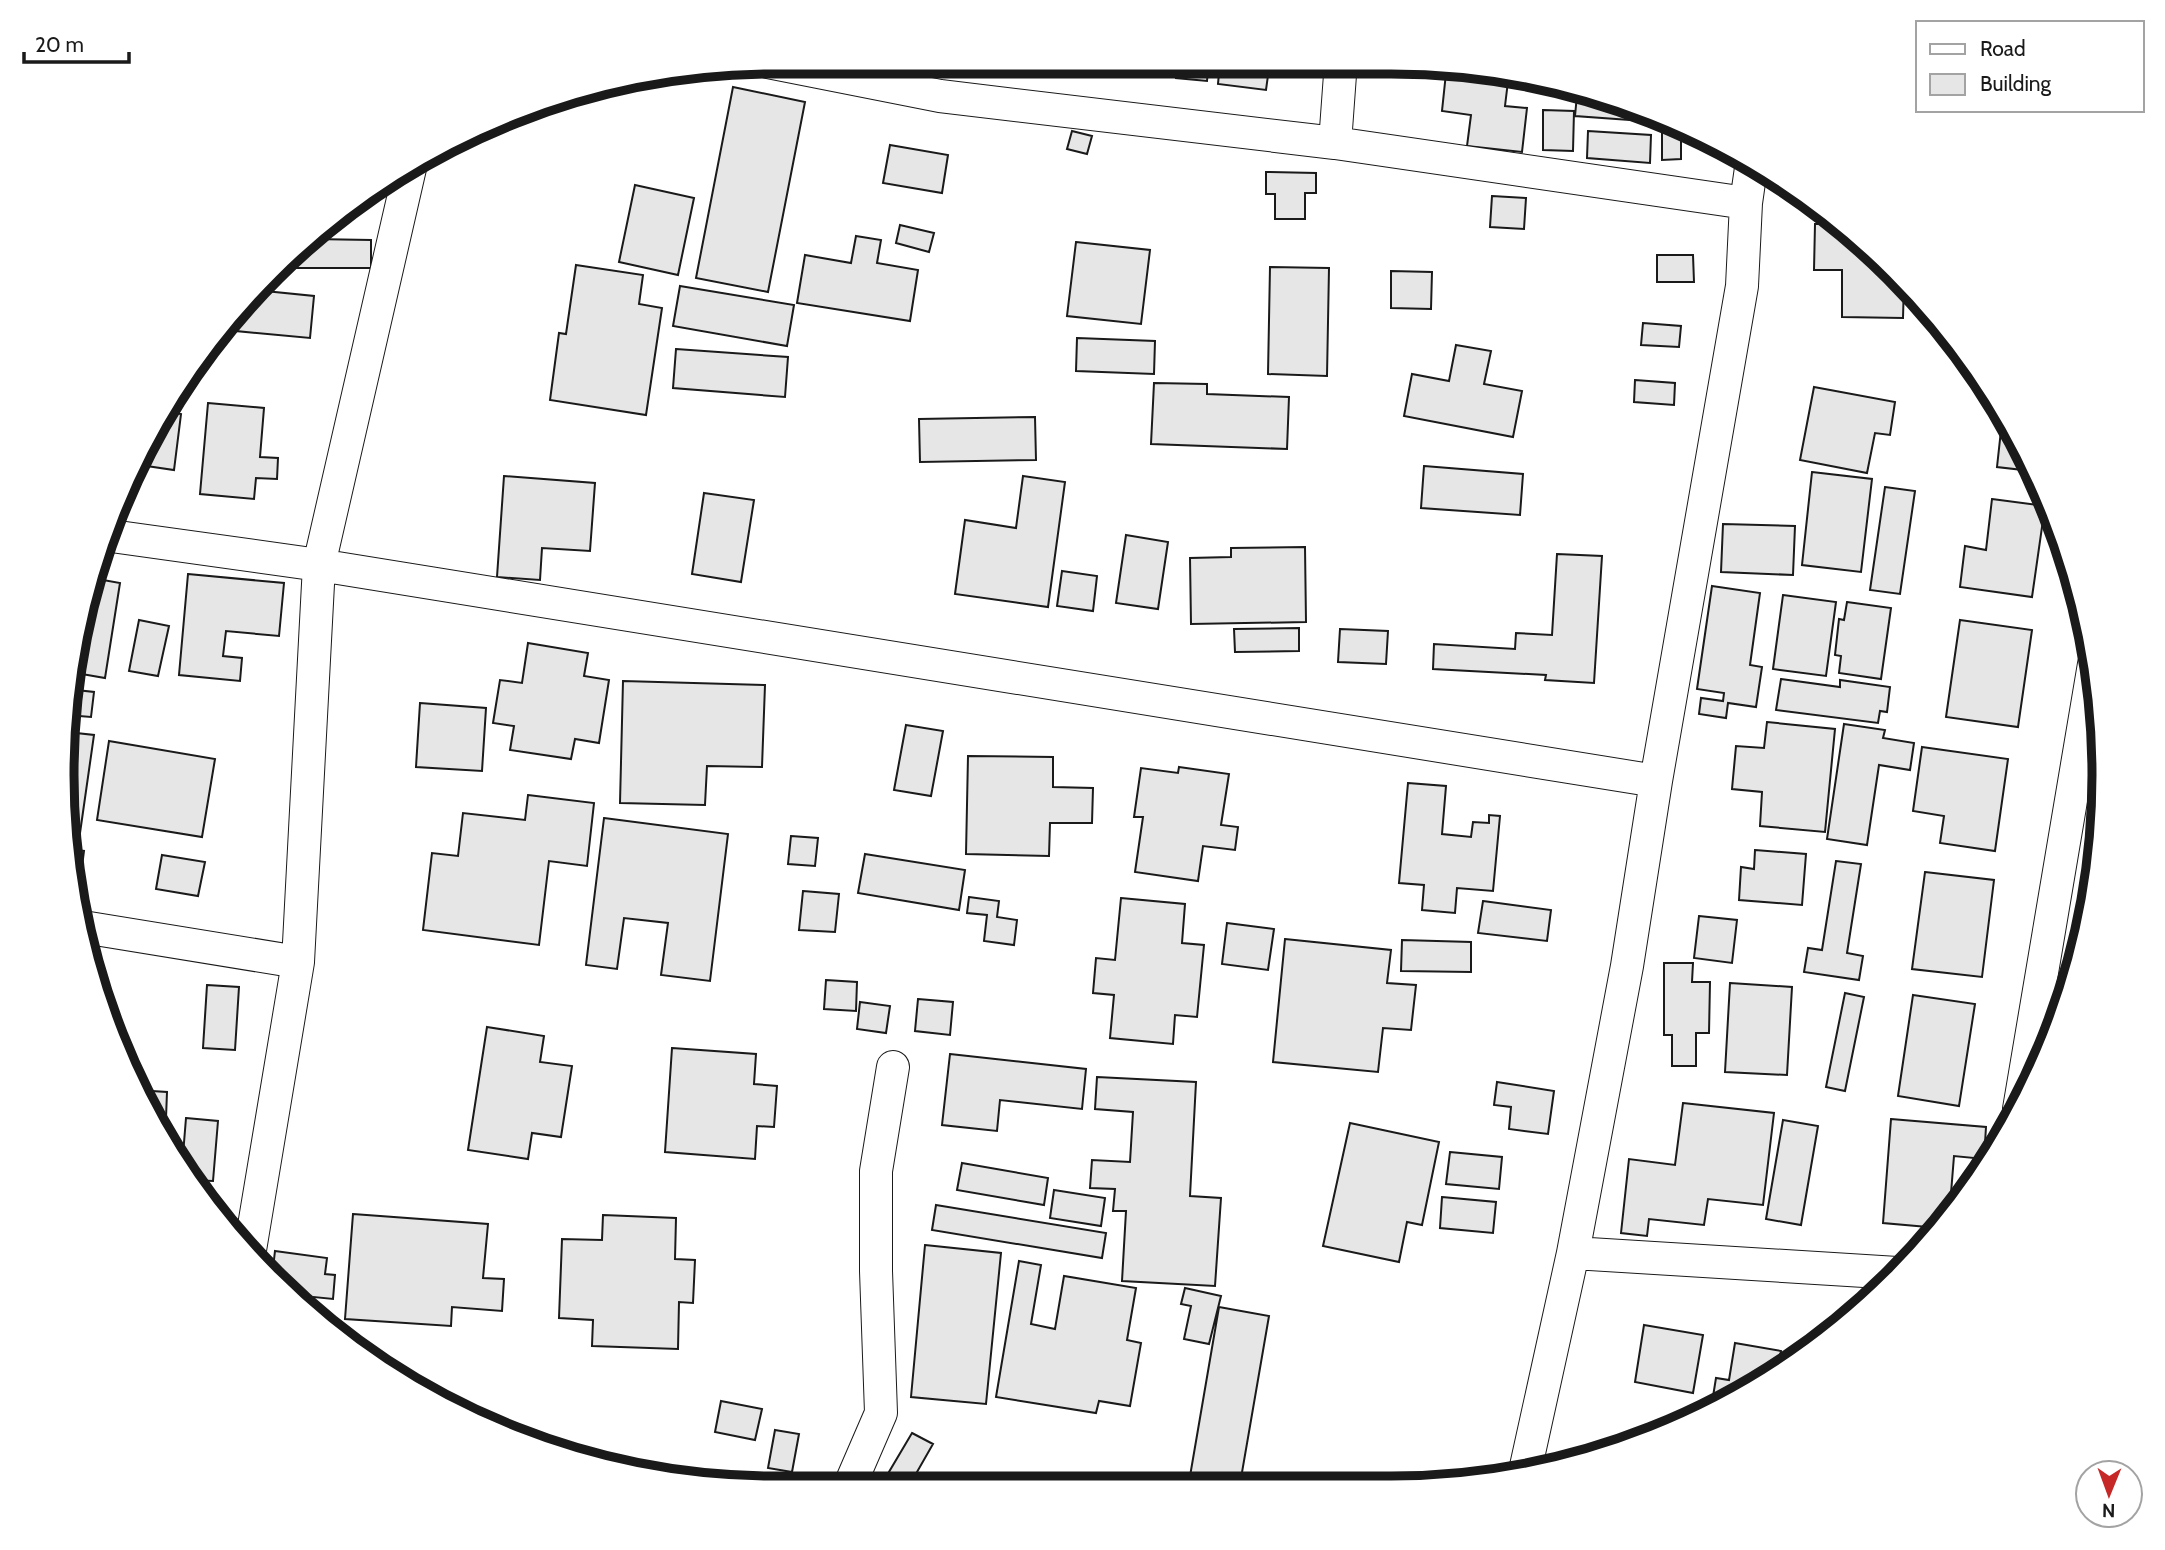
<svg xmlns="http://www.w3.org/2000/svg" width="2165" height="1550" viewBox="0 0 2165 1550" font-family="Cabin,sans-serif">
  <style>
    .building { fill: #e6e6e6; stroke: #1a1a1a; stroke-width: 2 }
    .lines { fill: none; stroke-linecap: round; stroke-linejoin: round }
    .minor-casing { stroke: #1a1a1a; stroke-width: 34 }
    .minor { stroke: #fff; stroke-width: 32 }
    .rim { fill: none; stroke: #1a1a1a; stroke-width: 9 }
  </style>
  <rect width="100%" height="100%" fill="#fff"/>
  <!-- building -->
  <path class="building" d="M 1178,61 L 1209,61 L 1207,81 L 1176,78 Z
    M 1241,61 L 1270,61 L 1266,90 L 1218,84 L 1220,62 L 1240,65 Z
    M 1403,63 L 1509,73 L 1505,106 L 1527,108 L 1522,152 L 1467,146 L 1471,115 L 1442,111 L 1446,73 L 1403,68 Z
    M 733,87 L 805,102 L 768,292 L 696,278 Z
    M 1577,95 L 1601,97 L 1657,114 L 1657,122 L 1575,116 Z
    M 1543,110 L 1574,111 L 1573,151 L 1543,150 Z
    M 1662,115 L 1684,126 L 1681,126 L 1681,159 L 1662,160 Z
    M 1072,131 L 1092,136 L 1087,154 L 1067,149 Z
    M 1588,131 L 1651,135 L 1650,163 L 1587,158 Z
    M 890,145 L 948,155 L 942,193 L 883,183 Z
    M 1266,172 L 1316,173 L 1316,193 L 1305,193 L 1305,219 L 1275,219 L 1275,194 L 1266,194 Z
    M 635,185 L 694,198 L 678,275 L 619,262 Z
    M 1492,196 L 1526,198 L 1524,229 L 1490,227 Z
    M 1815,224 L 1841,224 L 1860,238 L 1904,282 L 1903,318 L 1842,317 L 1842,270 L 1814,270 Z
    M 900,225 L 934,233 L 929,252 L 896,243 Z
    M 856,236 L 881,240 L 877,263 L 918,270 L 910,321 L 797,303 L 805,255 L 851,263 Z
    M 313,239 L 371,240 L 371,268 L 287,268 L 287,262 Z
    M 1076,242 L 1150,250 L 1141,324 L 1067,316 Z
    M 1657,255 L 1693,255 L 1694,282 L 1657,282 Z
    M 576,265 L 643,275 L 639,304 L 662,308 L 646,415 L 550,400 L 559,333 L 566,334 Z
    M 1270,267 L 1329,268 L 1327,376 L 1268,374 Z
    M 1391,271 L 1432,272 L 1431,309 L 1391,308 Z
    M 680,286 L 794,305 L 787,346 L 673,326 Z
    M 255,290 L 314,296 L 310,338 L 236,331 L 238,305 Z
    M 1643,323 L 1681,326 L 1679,347 L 1641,345 Z
    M 1077,338 L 1155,341 L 1154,374 L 1076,371 Z
    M 1456,345 L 1491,351 L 1484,384 L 1522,391 L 1513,437 L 1404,416 L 1412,374 L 1449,381 Z
    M 676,349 L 788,357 L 785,397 L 673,388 Z
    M 1635,380 L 1675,383 L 1674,405 L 1634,402 Z
    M 1154,383 L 1207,384 L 1207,394 L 1289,397 L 1287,449 L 1151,444 Z
    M 1814,387 L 1895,402 L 1890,435 L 1875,433 L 1867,473 L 1800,460 Z
    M 208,403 L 264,408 L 260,457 L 278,458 L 277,479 L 256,478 L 254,499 L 200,494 Z
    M 167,412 L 181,414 L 174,470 L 133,464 Z
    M 2003,412 L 2008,418 L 2032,471 L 1997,467 Z
    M 1035,417 L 1036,460 L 920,462 L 919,419 Z
    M 1424,466 L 1523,474 L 1520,515 L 1421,508 Z
    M 1812,472 L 1872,479 L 1861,572 L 1802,565 Z
    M 504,476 L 595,483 L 590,551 L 542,548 L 540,580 L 497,577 Z
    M 1023,476 L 1065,482 L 1048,607 L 955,594 L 965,520 L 1016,528 Z
    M 1885,487 L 1915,491 L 1900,594 L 1870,590 Z
    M 704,493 L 754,500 L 741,582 L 692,574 Z
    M 1992,499 L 2045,506 L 2032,597 L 1960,587 L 1965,546 L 1986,550 Z
    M 1723,524 L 1795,526 L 1793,575 L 1721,572 Z
    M 1126,535 L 1168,542 L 1158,609 L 1116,603 Z
    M 1305,547 L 1306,622 L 1191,624 L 1190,558 L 1231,557 L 1231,548 Z
    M 1557,554 L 1602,556 L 1594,683 L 1545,680 L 1546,675 L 1433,669 L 1434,644 L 1515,649 L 1516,633 L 1552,635 Z
    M 1062,571 L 1097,576 L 1093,611 L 1057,606 Z
    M 188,574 L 284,583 L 279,636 L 226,631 L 223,656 L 242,658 L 240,681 L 179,675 Z
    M 92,578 L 120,583 L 105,678 L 70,672 Z
    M 1712,586 L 1760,593 L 1750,665 L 1762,667 L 1756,707 L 1728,703 L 1726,718 L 1699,714 L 1701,698 L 1723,701 L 1724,693 L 1697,689 Z
    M 1783,595 L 1836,602 L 1826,676 L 1773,669 Z
    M 1847,602 L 1891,608 L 1881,679 L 1839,673 L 1841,656 L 1835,655 L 1839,619 L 1844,620 Z
    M 139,620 L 169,626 L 158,676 L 129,671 Z
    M 1960,620 L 2032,630 L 2018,727 L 1946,717 Z
    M 1299,628 L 1299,651 L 1235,652 L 1234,629 Z
    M 1340,629 L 1388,631 L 1386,664 L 1338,662 Z
    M 528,643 L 588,653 L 584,676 L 609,680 L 599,743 L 575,739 L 571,759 L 510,750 L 514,726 L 493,723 L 500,680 L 522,683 Z
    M 1781,679 L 1840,687 L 1840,680 L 1890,687 L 1887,712 L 1880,711 L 1878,723 L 1776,710 Z
    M 623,681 L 765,685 L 762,767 L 707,766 L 705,805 L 620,803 Z
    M 67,689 L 94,692 L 91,717 L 67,715 Z
    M 420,703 L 486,708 L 482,771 L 416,767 Z
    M 1767,722 L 1835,729 L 1825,832 L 1760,826 L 1762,792 L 1732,789 L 1736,746 L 1764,748 Z
    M 1844,724 L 1885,730 L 1883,738 L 1914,743 L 1910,770 L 1879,765 L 1867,845 L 1827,839 Z
    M 906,725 L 943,731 L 931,796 L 894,790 Z
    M 67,732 L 94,735 L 80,833 L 67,831 Z
    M 109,741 L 215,759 L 202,837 L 97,820 Z
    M 1922,747 L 2008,759 L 1995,851 L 1940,843 L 1944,816 L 1913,811 Z
    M 968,756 L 1053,757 L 1053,787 L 1093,788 L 1092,823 L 1050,823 L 1049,856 L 966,854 Z
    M 1179,767 L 1229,774 L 1221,825 L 1238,827 L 1235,850 L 1203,846 L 1198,881 L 1135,872 L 1143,817 L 1134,817 L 1141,768 L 1178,773 Z
    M 1408,783 L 1446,786 L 1442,834 L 1471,837 L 1473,822 L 1489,823 L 1489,815 L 1500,816 L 1493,891 L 1457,888 L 1455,913 L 1422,910 L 1424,885 L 1399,883 Z
    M 528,795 L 594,803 L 587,866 L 549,861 L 539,945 L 423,930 L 432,853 L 458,856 L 463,813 L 525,820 Z
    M 604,818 L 728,834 L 710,981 L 661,975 L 668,923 L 624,918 L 617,969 L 586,965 Z
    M 791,836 L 818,838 L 815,866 L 788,864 Z
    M 67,849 L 84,851 L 79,890 L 73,889 L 67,868 Z
    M 1755,850 L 1806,854 L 1802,905 L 1739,900 L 1741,867 L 1754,869 Z
    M 865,854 L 965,870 L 959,910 L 858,893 Z
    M 162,855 L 205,862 L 198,896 L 156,889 Z
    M 1836,861 L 1861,864 L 1847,953 L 1863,956 L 1859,980 L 1804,972 L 1808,948 L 1822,950 Z
    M 1925,872 L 1994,880 L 1982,977 L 1912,969 Z
    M 803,891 L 839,894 L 835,932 L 799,930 Z
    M 969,897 L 999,901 L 997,917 L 1017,920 L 1014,945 L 984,941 L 987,915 L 967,913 Z
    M 1121,898 L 1185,904 L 1182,943 L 1204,945 L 1197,1017 L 1175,1015 L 1173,1044 L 1110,1038 L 1114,995 L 1093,993 L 1096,958 L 1115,960 Z
    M 1483,901 L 1551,910 L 1547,941 L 1478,933 Z
    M 1699,916 L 1737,920 L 1732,963 L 1694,958 Z
    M 1227,923 L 1274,929 L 1268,970 L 1222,964 Z
    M 1285,939 L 1391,950 L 1387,983 L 1416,985 L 1411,1030 L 1383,1028 L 1378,1072 L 1273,1062 Z
    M 1402,940 L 1471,942 L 1471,972 L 1401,971 Z
    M 1664,963 L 1693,963 L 1692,982 L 1710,982 L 1709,1033 L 1696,1033 L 1696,1066 L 1672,1066 L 1672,1035 L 1664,1035 Z
    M 826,980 L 857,982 L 856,1011 L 824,1009 Z
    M 1730,983 L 1792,987 L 1787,1075 L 1725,1072 Z
    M 207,985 L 239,987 L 235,1050 L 203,1048 Z
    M 1845,993 L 1864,997 L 1845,1091 L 1826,1087 Z
    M 1913,995 L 1975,1004 L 1959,1106 L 1898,1096 Z
    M 918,999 L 953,1002 L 950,1035 L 915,1031 Z
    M 860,1002 L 890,1006 L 886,1033 L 857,1029 Z
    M 487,1027 L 544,1036 L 540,1062 L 572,1066 L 561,1137 L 532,1133 L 528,1159 L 468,1150 Z
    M 672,1048 L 756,1054 L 754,1084 L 777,1086 L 774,1127 L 757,1126 L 755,1159 L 665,1152 Z
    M 950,1054 L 1086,1069 L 1082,1109 L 1000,1100 L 997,1131 L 942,1125 Z
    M 1097,1077 L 1196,1082 L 1190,1196 L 1221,1198 L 1215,1286 L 1122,1281 L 1126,1211 L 1113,1211 L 1115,1189 L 1090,1188 L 1092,1160 L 1130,1162 L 1133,1112 L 1095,1109 Z
    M 1497,1082 L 1554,1091 L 1548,1134 L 1509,1129 L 1511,1107 L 1494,1105 Z
    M 136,1090 L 167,1092 L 165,1144 L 157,1132 Z
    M 1683,1103 L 1774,1113 L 1763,1205 L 1708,1199 L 1704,1225 L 1649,1219 L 1647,1236 L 1621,1233 L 1629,1159 L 1675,1165 Z
    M 186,1118 L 218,1121 L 213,1181 L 191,1180 L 182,1167 Z
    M 1891,1119 L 1986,1127 L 1984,1159 L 1954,1156 L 1949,1218 L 1939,1228 L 1883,1223 Z
    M 1783,1120 L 1818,1126 L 1801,1225 L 1766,1219 Z
    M 1350,1123 L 1439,1142 L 1422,1225 L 1407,1222 L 1399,1262 L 1323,1246 Z
    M 1450,1152 L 1502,1157 L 1499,1189 L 1446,1184 Z
    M 962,1163 L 1048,1178 L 1044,1205 L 957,1190 Z
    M 1054,1190 L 1105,1198 L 1101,1226 L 1050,1218 Z
    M 1442,1197 L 1496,1202 L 1493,1233 L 1440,1228 Z
    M 936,1205 L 1106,1233 L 1102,1258 L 932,1230 Z
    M 353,1214 L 488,1224 L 483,1278 L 504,1279 L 502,1311 L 452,1307 L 451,1326 L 345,1319 Z
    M 603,1215 L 676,1218 L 675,1259 L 695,1260 L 693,1303 L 679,1302 L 678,1349 L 592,1346 L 593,1320 L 559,1318 L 562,1239 L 602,1240 Z
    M 925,1245 L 1001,1253 L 986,1404 L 911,1397 Z
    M 275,1251 L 327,1258 L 325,1274 L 335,1275 L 333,1299 L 314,1297 L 312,1315 L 272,1277 Z
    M 1019,1261 L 1041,1265 L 1031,1324 L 1055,1329 L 1064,1276 L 1136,1288 L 1127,1340 L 1141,1343 L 1130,1406 L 1099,1401 L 1096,1413 L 996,1397 Z
    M 1185,1288 L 1221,1296 L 1209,1344 L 1184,1339 L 1191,1306 L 1181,1304 Z
    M 1219,1307 L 1269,1316 L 1240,1484 L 1189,1482 Z
    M 1644,1325 L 1703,1335 L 1693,1393 L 1635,1382 Z
    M 1735,1343 L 1781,1351 L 1777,1373 L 1711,1409 L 1716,1378 L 1729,1380 Z
    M 721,1401 L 762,1409 L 755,1440 L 715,1432 Z
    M 775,1430 L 799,1434 L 792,1472 L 768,1468 Z
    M 912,1433 L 933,1444 L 909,1486 L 901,1486 L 886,1477 Z"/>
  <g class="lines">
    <!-- minor casing -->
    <g class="minor-casing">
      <path id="minor" d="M 768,62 L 940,96 L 1335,143 L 1746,203
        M 1335,143 L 1341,61
        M 104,535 L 319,565 L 1656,781
        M 83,927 L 298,962
        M 2019,1109 L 2094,664
        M 1573,1253 L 1897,1273
        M 249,1256 L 298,962 L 319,565 L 411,164
        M 1525,1471 L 1573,1253 L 1627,966 L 1656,781 L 1742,286 L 1746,203 L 1752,161
        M 849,1487 L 881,1413 L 876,1271 L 876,1171 L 893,1067"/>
    </g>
    <!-- minor -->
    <use href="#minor" class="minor"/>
  </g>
  <!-- crop -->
  <path d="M0 0H2165V1550H0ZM775 74H1391A701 701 0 0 1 2092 775V775A701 701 0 0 1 1391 1476H775A701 701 0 0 1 74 775V775A701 701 0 0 1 775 74Z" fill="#fff" fill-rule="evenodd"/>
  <path class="rim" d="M775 74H1391A701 701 0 0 1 2092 775V775A701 701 0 0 1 1391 1476H775A701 701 0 0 1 74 775V775A701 701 0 0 1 775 74Z"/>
  <!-- legend -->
  <rect x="1916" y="21" width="228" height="91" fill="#ffffff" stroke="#a3a3a3" stroke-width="2"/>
  <rect x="1930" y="44" width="35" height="10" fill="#ffffff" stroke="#a3a3a3" stroke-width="2"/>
  <text x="1980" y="56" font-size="21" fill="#1a1a1a">Road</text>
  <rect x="1930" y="74" width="35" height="21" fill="#e6e6e6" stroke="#a3a3a3" stroke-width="2"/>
  <text x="1980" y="91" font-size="21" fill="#1a1a1a">Building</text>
  <!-- north arrow -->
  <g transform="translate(2109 1494) rotate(181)"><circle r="33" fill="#ffffff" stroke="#a3a3a3" stroke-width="2"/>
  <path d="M0-5L12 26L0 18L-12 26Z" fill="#c62828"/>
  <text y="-10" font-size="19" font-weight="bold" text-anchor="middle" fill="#1a1a1a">N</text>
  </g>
  <!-- scale -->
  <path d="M24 52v10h105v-10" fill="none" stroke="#1a1a1a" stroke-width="3.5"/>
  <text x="35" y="52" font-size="21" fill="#1a1a1a" stroke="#ffffff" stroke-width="5" paint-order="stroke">20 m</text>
</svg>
